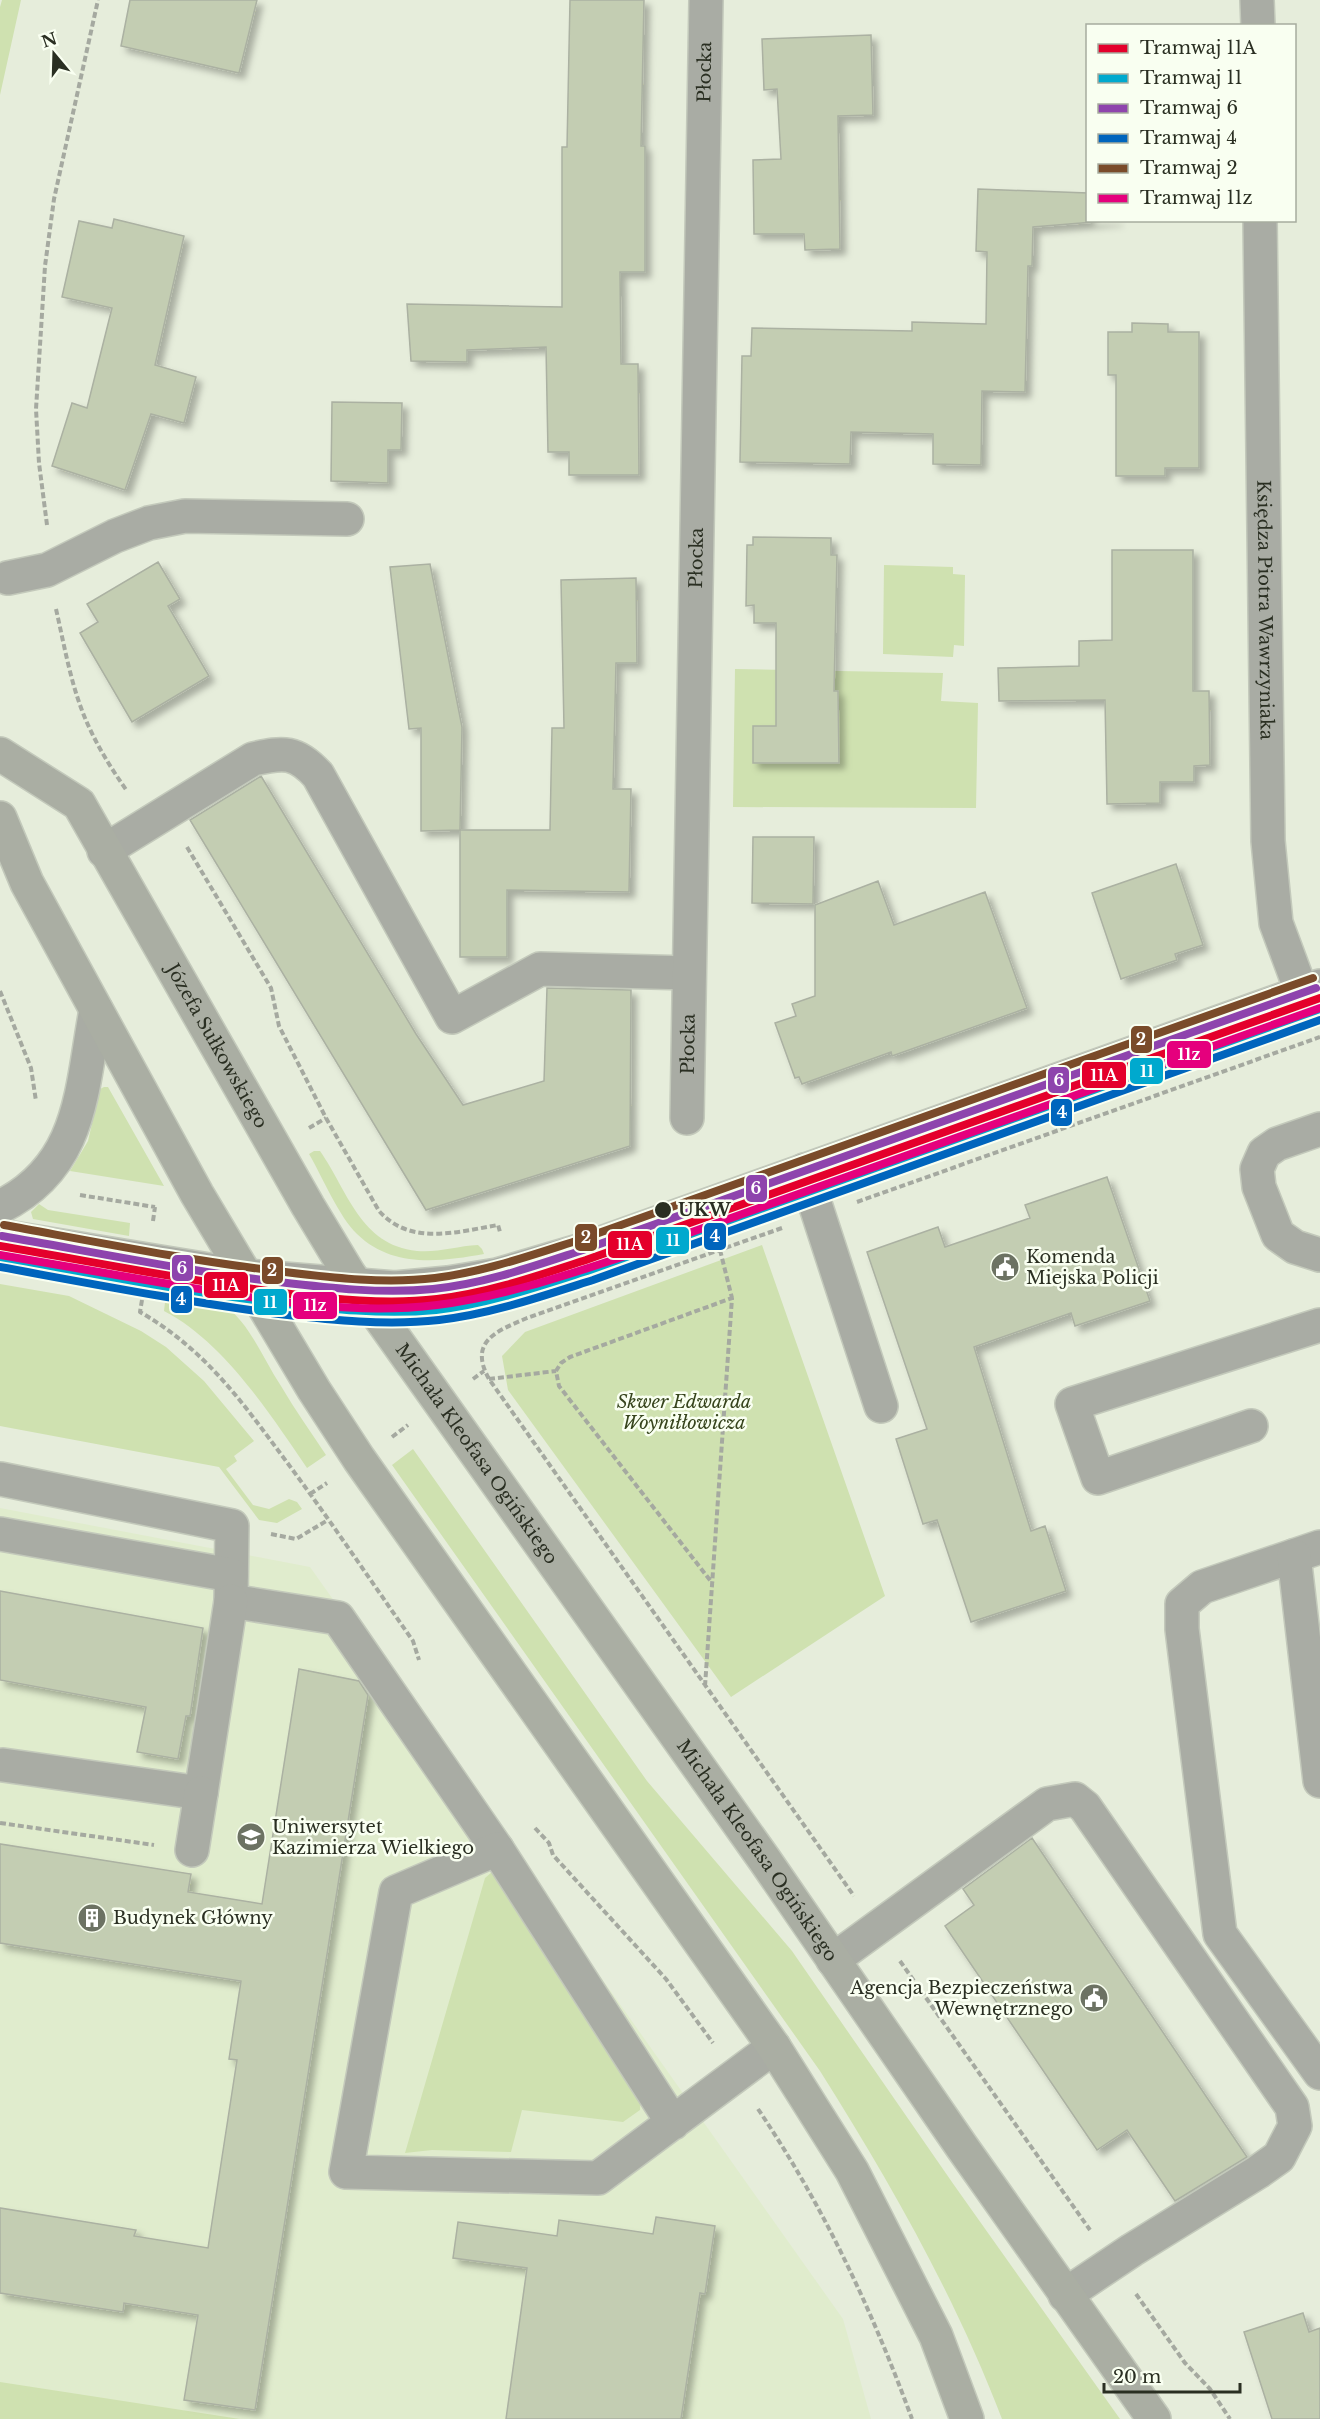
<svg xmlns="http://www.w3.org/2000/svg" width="1320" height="2419" viewBox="0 0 1320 2419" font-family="'Libre Baskerville',serif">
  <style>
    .built { fill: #e0eccd }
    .green { fill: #cfe1b0 }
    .building { fill: #c3cdb2; stroke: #abb1a2; stroke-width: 1.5; filter: url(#shadow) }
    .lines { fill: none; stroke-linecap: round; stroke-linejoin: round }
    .minor-casing { stroke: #c3c9bb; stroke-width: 36 }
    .major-casing { stroke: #c3c9bb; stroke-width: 36 }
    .path { stroke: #a5a9a0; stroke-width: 4; stroke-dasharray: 6 3; stroke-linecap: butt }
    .minor { stroke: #a9aca4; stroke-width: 33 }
    .major { stroke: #aaaea3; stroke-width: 33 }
    .tram-1-casing { stroke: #f9fff1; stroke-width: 12 }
    .tram-2-casing { stroke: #f9fff1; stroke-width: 12 }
    .tram-3-casing { stroke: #f9fff1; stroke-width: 12 }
    .tram-4-casing { stroke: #f9fff1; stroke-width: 12 }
    .tram-5-casing { stroke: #f9fff1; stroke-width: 12 }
    .tram-6-casing { stroke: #f9fff1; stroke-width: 12 }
    .tram-1 { stroke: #e4002b; stroke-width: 8 }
    .tram-2 { stroke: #00a9ce; stroke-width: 8 }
    .tram-3 { stroke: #8e44ad; stroke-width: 8 }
    .tram-4 { stroke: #0065bd; stroke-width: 8 }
    .tram-5 { stroke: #7a4b2a; stroke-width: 8 }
    .tram-6 { stroke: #e5007d; stroke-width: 8 }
    .stop-dot { fill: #2a2f22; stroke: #f9fff1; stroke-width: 2 }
    .labels { text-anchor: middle; stroke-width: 5; stroke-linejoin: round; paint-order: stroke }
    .street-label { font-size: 18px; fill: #2a2f22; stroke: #f9fff1 }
    .stop-label { font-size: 18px; font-weight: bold; fill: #2a2f22; stroke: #f9fff1; text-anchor: start }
    .poi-label { font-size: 18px; fill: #2a2f22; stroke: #f9fff1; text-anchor: start }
    .park-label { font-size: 18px; font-style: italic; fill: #36441c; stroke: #f9fff1 }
    .line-badge { stroke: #f9fff1; stroke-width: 2 }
    .badge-label { font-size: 16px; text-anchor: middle; font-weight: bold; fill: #fff }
  </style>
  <defs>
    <filter id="shadow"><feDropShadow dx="5.5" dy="5.5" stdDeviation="3" flood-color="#0004"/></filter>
  </defs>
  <rect width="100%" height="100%" fill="#e6eddb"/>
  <!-- built -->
  <path class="built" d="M 0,1508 L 310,1567 L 843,2319 L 871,2419 L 0,2419 Z"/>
  <!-- green -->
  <path class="green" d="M 2,0 L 21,0 L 0,95 L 0,7 Z
    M 884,565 L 953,567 L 953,574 L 965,575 L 964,646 L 954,645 L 953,657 L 883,654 Z
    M 735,669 L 943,673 L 941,701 L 978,703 L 976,808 L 733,807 Z
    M 104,1087 L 108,1087 L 164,1186 L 70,1171 L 88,1141 L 100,1089 Z
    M 314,1151 L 320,1151 C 348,1191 360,1245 417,1251 C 437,1253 457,1246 478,1245 L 482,1249 L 484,1254 C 439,1262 392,1268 357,1234 C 339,1217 322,1176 309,1154 Z
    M 39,1204 L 48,1210 L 130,1223 L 129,1236 L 33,1219 L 31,1212 Z
    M 762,1245 L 885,1596 L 731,1697 L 508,1390 L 502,1356 L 525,1332 Z
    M 0,1284 L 69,1296 L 141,1331 L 166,1347 L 204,1381 L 254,1441 L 234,1456 L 237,1461 L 226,1469 L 253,1505 L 269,1509 L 289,1499 L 297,1502 L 302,1509 L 277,1523 L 259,1520 L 219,1467 L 0,1426 Z
    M 167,1285 C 185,1289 207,1292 223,1304 C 250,1323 263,1359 281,1386 C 295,1410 311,1432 326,1455 L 307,1468 C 271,1415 223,1341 164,1311 Z
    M 413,1449 L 647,1781 L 792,1951 L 954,2185 L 1120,2419 L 1002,2419 C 955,2296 890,2182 820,2071 L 392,1465 Z
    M 499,1871 L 641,2096 L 640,2110 L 623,2122 L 522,2110 L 511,2152 L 432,2150 L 405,2153 L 485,1878 L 492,1872 Z
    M 0,2382 L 240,2419 L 0,2419 Z"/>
  <!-- building -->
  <path class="building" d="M 130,0 L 257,0 L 239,73 L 121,46 Z
    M 570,0 L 644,0 L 641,146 L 645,146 L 645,272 L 620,272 L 621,364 L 638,364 L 639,475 L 569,475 L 569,452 L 548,452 L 546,347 L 467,350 L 467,362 L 411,361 L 407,304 L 562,307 L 562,147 L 567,147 Z
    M 871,35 L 873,115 L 838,116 L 840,249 L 805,250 L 804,234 L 754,234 L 753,160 L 781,159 L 777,89 L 764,90 L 762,39 Z
    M 978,189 L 1088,193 L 1088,220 L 1118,220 L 1033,227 L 1032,266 L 1028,266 L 1025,392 L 982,391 L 981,465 L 933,464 L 933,434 L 851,432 L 850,464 L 740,462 L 742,356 L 751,356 L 752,328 L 912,331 L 912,322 L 986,324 L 987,252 L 976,251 Z
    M 114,219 L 184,236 L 155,365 L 196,377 L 184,423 L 151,414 L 125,490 L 52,466 L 72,403 L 87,408 L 112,308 L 62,297 L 79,221 L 112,228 Z
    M 1132,323 L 1168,324 L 1168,332 L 1199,332 L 1199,468 L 1165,468 L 1165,476 L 1116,476 L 1116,375 L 1108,375 L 1108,332 L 1132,332 Z
    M 332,402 L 402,403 L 401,450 L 388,450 L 388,483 L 331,481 Z
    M 753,537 L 831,538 L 831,555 L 837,555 L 834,691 L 838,691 L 839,763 L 753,763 L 753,726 L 776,726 L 776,623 L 754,623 L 754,605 L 746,606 L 747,545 L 753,545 Z
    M 1112,550 L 1193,550 L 1193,691 L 1209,691 L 1210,765 L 1194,766 L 1194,782 L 1160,782 L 1160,803 L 1107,804 L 1105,700 L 999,701 L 998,668 L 1079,666 L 1079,641 L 1112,640 Z
    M 158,562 L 180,599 L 168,606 L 209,676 L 132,722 L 80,633 L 98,622 L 87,604 Z
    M 430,564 L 462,727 L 460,830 L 421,831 L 421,728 L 409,729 L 390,567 Z
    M 636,578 L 637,663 L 616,663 L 613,789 L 631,789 L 629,892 L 507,890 L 507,957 L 460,957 L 460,830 L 550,830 L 552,728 L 564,728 L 561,580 Z
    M 261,776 L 416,1034 L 463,1105 L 544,1081 L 547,988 L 631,990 L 630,1146 L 426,1210 L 190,820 Z
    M 753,837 L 814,837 L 813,904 L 752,903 Z
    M 1176,864 L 1203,945 L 1175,954 L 1177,960 L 1121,979 L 1092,893 Z
    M 878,881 L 894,925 L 985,892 L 1027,1008 L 892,1056 L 891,1052 L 802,1084 L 799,1077 L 795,1078 L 775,1023 L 796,1016 L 792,1004 L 815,996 L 815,905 Z
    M 1107,1177 L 1150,1301 L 1075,1326 L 1071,1313 L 974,1347 L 1031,1531 L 1045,1526 L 1066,1591 L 971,1622 L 937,1520 L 923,1524 L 896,1439 L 927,1429 L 867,1252 L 938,1227 L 945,1247 L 1030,1218 L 1025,1205 Z
    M 0,1591 L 203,1628 L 190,1716 L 186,1716 L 178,1759 L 137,1752 L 146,1707 L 0,1680 Z
    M 299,1669 L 359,1681 L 368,1695 L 255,2410 L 184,2400 L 198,2315 L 124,2303 L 123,2312 L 0,2293 L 0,2208 L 136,2230 L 134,2236 L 208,2248 L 237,2060 L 229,2059 L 241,1981 L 0,1943 L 0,1844 L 191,1874 L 188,1892 L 262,1904 Z
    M 1032,1838 L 1247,2157 L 1175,2201 L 1127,2130 L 1097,2150 L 945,1926 L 974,1905 L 963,1889 Z
    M 656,2217 L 715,2226 L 705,2294 L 700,2293 L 681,2419 L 506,2419 L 527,2268 L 453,2258 L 458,2222 L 557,2236 L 559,2220 L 653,2234 Z
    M 1303,2313 L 1309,2332 L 1320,2328 L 1320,2419 L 1272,2419 L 1244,2332 Z"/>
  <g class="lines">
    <!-- minor casing -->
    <g class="minor-casing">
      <g id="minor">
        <path d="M 1257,0 L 1258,26"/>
        <path id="s1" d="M 1260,220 L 1268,841 L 1276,923 L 1302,993"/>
        <path d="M 8,578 L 47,570 L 115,536 L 149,523 L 185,516 L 347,519"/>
        <path d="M 104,851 L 253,759 C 284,752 296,751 318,775 L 452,1017 L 540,969 L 689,973"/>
        <path id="s2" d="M 687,1118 L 706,0"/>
        <path d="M 1320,1129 L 1277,1144 L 1264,1153 L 1257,1169 L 1259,1187 L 1278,1235 L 1295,1247 L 1320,1255"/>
        <path d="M 804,1170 L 881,1406"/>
        <path d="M 0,1207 C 83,1166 81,1090 96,1010"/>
        <path d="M 0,1236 L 246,1276 L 395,1288 L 448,1283 L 497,1275 L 582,1250 L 1320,986"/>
        <path d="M 1251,1426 L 1098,1478 L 1072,1404 L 1320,1325"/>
        <path d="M 0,1479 L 232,1526 L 231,1601 L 338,1618 L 497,1849"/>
        <path d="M 0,1534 L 231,1575"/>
        <path d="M 1320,1547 L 1202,1587 L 1182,1604 L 1182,1629 L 1220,1934 L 1320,2073"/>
        <path d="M 1294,1556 L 1320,1781"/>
        <path d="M 3,1765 L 201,1793 L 231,1601"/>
        <path d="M 192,1850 L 201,1793"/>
        <path d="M 833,1960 L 1047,1804 L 1075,1799 L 1085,1807 L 1292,2107 L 1295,2126 L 1279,2157 L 1258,2172 L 1132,2250 L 1065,2295"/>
        <path d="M 673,2123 L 497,1849 L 396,1892 L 346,2172 L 598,2178 L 774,2047"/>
      </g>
    </g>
    <!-- major casing -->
    <g class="major-casing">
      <g id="major">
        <path id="s3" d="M 0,754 L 79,804 L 308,1206 L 349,1274 L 764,1859 L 962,2147 L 1154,2419"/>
        <path d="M 0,818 L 27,883 L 197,1194 L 314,1390 L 359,1459 L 774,2047 L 852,2171 L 936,2336 L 967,2419"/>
      </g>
    </g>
    <!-- path -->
    <path class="path" d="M 47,525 L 39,463 L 36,409 L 45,266 L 54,199 L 98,0
      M 56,609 C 64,644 70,680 83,713 C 94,741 110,767 127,791
      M 187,847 L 271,988 L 279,1026 L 326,1118 L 379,1211 C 410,1246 457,1232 498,1225 L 500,1232
      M 0,991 L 31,1068 L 36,1101
      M 309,1128 L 326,1118
      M 80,1195 L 155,1207
      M 857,1202 L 1320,1037
      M 153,1221 L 155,1207
      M 782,1228 L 527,1318 C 497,1331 468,1341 489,1379 L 854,1896
      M 720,1250 L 732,1298
      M 142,1300 L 140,1312 C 206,1350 242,1402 286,1461 C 330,1520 371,1581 413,1641 L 419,1660
      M 473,1379 L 484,1371
      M 489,1379 L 556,1371
      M 392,1437 L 408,1425
      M 310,1494 L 327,1483
      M 271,1534 L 296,1539 L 328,1520
      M 705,1686 L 732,1298 L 570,1357 L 561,1363 L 556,1371 L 559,1386 L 713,1584
      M 0,1823 L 154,1845
      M 535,1828 L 549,1843 L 553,1855 L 666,1979 L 713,2043
      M 900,1961 L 1090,2230
      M 758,2109 C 823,2205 872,2310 912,2419
      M 1136,2294 L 1185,2363 L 1210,2389 L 1230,2419"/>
    <!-- minor -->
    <use href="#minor" class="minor"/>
    <!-- major -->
    <use href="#major" class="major"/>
    <!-- tram-1 casing -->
    <g class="tram-1-casing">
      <path id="tram-1" d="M 0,1246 C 94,1262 188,1281 283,1293 C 333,1299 386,1305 437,1299 C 488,1293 537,1276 586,1260 L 1320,998"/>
    </g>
    <!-- tram-2 casing -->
    <g class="tram-2-casing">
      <path id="tram-2" d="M 0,1257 C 92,1273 184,1292 278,1303 C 330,1309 383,1315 436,1310 C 488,1304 540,1286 590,1270 L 1320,1009"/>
    </g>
    <!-- tram-3 casing -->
    <g class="tram-3-casing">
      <path id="tram-3" d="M 2,1236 C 94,1252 186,1271 279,1282 C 330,1288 382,1294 433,1289 C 484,1284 534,1266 583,1250 L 1316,988"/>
    </g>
    <!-- tram-4 casing -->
    <g class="tram-4-casing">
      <path id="tram-4" d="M 0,1267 C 93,1284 186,1302 279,1314 C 332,1320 386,1326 439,1320 C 491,1314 543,1296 593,1280 L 1320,1020"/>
    </g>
    <!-- tram-5 casing -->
    <g class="tram-5-casing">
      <path id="tram-5" d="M 4,1225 C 97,1242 191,1261 285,1272 C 334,1278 386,1284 435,1278 C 484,1272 532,1255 579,1240 L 1313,978"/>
    </g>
    <!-- tram-6 casing -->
    <g class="tram-6-casing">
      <path id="tram-6" d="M 0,1255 C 58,1265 117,1275 175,1285 C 260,1299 350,1316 437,1305 C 500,1297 561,1277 622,1257 L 1320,1008"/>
    </g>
    <!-- tram-1 -->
    <use href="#tram-1" class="tram-1"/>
    <!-- tram-2 -->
    <use href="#tram-2" class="tram-2"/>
    <!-- tram-3 -->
    <use href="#tram-3" class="tram-3"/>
    <!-- tram-4 -->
    <use href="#tram-4" class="tram-4"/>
    <!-- tram-5 -->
    <use href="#tram-5" class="tram-5"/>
    <!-- tram-6 -->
    <use href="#tram-6" class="tram-6"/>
  </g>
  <!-- icons -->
  <defs>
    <g id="civic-disc" transform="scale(1.5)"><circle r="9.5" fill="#6c7263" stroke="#f9fff1"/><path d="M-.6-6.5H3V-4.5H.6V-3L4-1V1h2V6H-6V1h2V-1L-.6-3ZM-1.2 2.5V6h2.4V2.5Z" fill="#fff"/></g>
    <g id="university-disc" transform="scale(1.5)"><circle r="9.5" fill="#6c7263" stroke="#f9fff1"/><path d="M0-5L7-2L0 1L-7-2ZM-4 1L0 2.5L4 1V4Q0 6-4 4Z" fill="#fff"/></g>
    <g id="building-disc" transform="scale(1.5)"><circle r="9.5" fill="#6c7263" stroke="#f9fff1"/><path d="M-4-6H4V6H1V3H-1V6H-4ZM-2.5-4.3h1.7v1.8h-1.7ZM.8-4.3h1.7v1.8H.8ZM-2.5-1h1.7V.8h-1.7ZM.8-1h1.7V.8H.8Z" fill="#fff"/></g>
  </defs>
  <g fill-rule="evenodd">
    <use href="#civic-disc" x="1005" y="1267"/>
    <use href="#university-disc" x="251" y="1837"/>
    <use href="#building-disc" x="92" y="1918"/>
    <use href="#civic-disc" x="1094" y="1998"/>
  </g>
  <!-- markers -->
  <circle class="stop-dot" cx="663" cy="1210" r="9"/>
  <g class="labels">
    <!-- street labels -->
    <g class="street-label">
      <text dy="6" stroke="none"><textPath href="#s2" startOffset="1046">Płocka</textPath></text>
      <text dy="6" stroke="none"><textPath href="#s2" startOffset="560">Płocka</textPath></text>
      <text dy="6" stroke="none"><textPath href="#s1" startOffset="390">Księdza Piotra Wawrzyniaka</textPath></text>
      <text dy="6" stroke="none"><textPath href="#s2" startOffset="74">Płocka</textPath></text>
      <text dy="6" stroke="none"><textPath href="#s3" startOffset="372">Józefa Sułkowskiego</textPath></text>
      <text dy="6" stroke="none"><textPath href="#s3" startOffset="856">Michała Kleofasa Ogińskiego</textPath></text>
      <text dy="6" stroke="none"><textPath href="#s3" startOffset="1342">Michała Kleofasa Ogińskiego</textPath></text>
    </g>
    <!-- stop labels -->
    <g class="stop-label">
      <text x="678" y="1216">UKW</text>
    </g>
    <!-- poi labels -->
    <g class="poi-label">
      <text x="1026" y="1263">Komenda<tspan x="1026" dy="21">Miejska Policji</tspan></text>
      <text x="272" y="1833">Uniwersytet<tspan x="272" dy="21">Kazimierza Wielkiego</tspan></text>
      <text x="113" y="1924">Budynek Główny</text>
      <text x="1073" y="1994" text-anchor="end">Agencja Bezpieczeństwa<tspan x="1073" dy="21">Wewnętrznego</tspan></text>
    </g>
    <!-- park labels -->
    <g class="park-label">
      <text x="684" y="1408">Skwer Edwarda<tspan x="684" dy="21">Woyniłłowicza</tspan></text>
    </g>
  </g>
  <g class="line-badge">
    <rect x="1130" y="1025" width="23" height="29" rx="6" fill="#7a4b2a"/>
    <rect x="1166" y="1040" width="46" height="29" rx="6" fill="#e5007d"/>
    <rect x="1129" y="1057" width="35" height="28" rx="6" fill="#00a9ce"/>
    <rect x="1081" y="1061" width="46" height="28" rx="6" fill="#e4002b"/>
    <rect x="1047" y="1066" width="23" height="28" rx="6" fill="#8e44ad"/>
    <rect x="1050" y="1098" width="23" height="29" rx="6" fill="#0065bd"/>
    <rect x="745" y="1174" width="23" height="29" rx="6" fill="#8e44ad"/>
    <rect x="703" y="1222" width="24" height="29" rx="6" fill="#0065bd"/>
    <rect x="574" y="1223" width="24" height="29" rx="6" fill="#7a4b2a"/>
    <rect x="655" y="1226" width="35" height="29" rx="6" fill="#00a9ce"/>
    <rect x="607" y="1230" width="46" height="29" rx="6" fill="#e4002b"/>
    <rect x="171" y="1254" width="23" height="28" rx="6" fill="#8e44ad"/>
    <rect x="261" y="1256" width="23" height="29" rx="6" fill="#7a4b2a"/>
    <rect x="203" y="1271" width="46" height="28" rx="6" fill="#e4002b"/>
    <rect x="170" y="1285" width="23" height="29" rx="6" fill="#0065bd"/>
    <rect x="253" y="1288" width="35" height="28" rx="6" fill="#00a9ce"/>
    <rect x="292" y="1291" width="46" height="29" rx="6" fill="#e5007d"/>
  </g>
  <g class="badge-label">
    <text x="1141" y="1045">2</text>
    <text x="1189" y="1060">11z</text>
    <text x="1147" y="1077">11</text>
    <text x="1104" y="1081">11A</text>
    <text x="1059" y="1086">6</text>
    <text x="1062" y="1118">4</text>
    <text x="756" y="1194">6</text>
    <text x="715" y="1242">4</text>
    <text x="586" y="1243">2</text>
    <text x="673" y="1246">11</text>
    <text x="630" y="1250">11A</text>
    <text x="182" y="1274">6</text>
    <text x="272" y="1276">2</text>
    <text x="226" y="1291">11A</text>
    <text x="181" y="1305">4</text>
    <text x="270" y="1308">11</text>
    <text x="315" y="1311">11z</text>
  </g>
  <!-- legend -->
  <rect x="1086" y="24" width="210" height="198" fill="#f9fff1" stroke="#a6ac9e" stroke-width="1.5"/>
  <rect x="1098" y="44" width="30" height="9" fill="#e4002b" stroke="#a6ac9e" stroke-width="1.5"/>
  <text x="1140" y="54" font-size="18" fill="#2a2f22">Tramwaj 11A</text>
  <rect x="1098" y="74" width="30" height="9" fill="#00a9ce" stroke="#a6ac9e" stroke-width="1.5"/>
  <text x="1140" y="84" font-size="18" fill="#2a2f22">Tramwaj 11</text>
  <rect x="1098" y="104" width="30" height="9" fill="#8e44ad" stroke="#a6ac9e" stroke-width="1.5"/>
  <text x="1140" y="114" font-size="18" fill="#2a2f22">Tramwaj 6</text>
  <rect x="1098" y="134" width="30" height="9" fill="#0065bd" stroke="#a6ac9e" stroke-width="1.5"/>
  <text x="1140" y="144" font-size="18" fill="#2a2f22">Tramwaj 4</text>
  <rect x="1098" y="164" width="30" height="9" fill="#7a4b2a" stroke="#a6ac9e" stroke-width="1.5"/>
  <text x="1140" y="174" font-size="18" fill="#2a2f22">Tramwaj 2</text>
  <rect x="1098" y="194" width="30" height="9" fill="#e5007d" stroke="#a6ac9e" stroke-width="1.5"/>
  <text x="1140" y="204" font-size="18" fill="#2a2f22">Tramwaj 11z</text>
  <!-- north arrow -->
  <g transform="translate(54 54) rotate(341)" stroke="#f9fff1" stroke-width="4.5" paint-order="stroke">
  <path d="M0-4.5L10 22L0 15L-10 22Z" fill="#2a2f22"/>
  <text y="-9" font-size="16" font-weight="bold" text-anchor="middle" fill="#2a2f22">N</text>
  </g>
  <!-- scale -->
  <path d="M1104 2383v9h136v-9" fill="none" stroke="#2a2f22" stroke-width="3"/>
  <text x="1113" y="2383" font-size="18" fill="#2a2f22" stroke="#f9fff1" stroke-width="4.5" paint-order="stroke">20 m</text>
</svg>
